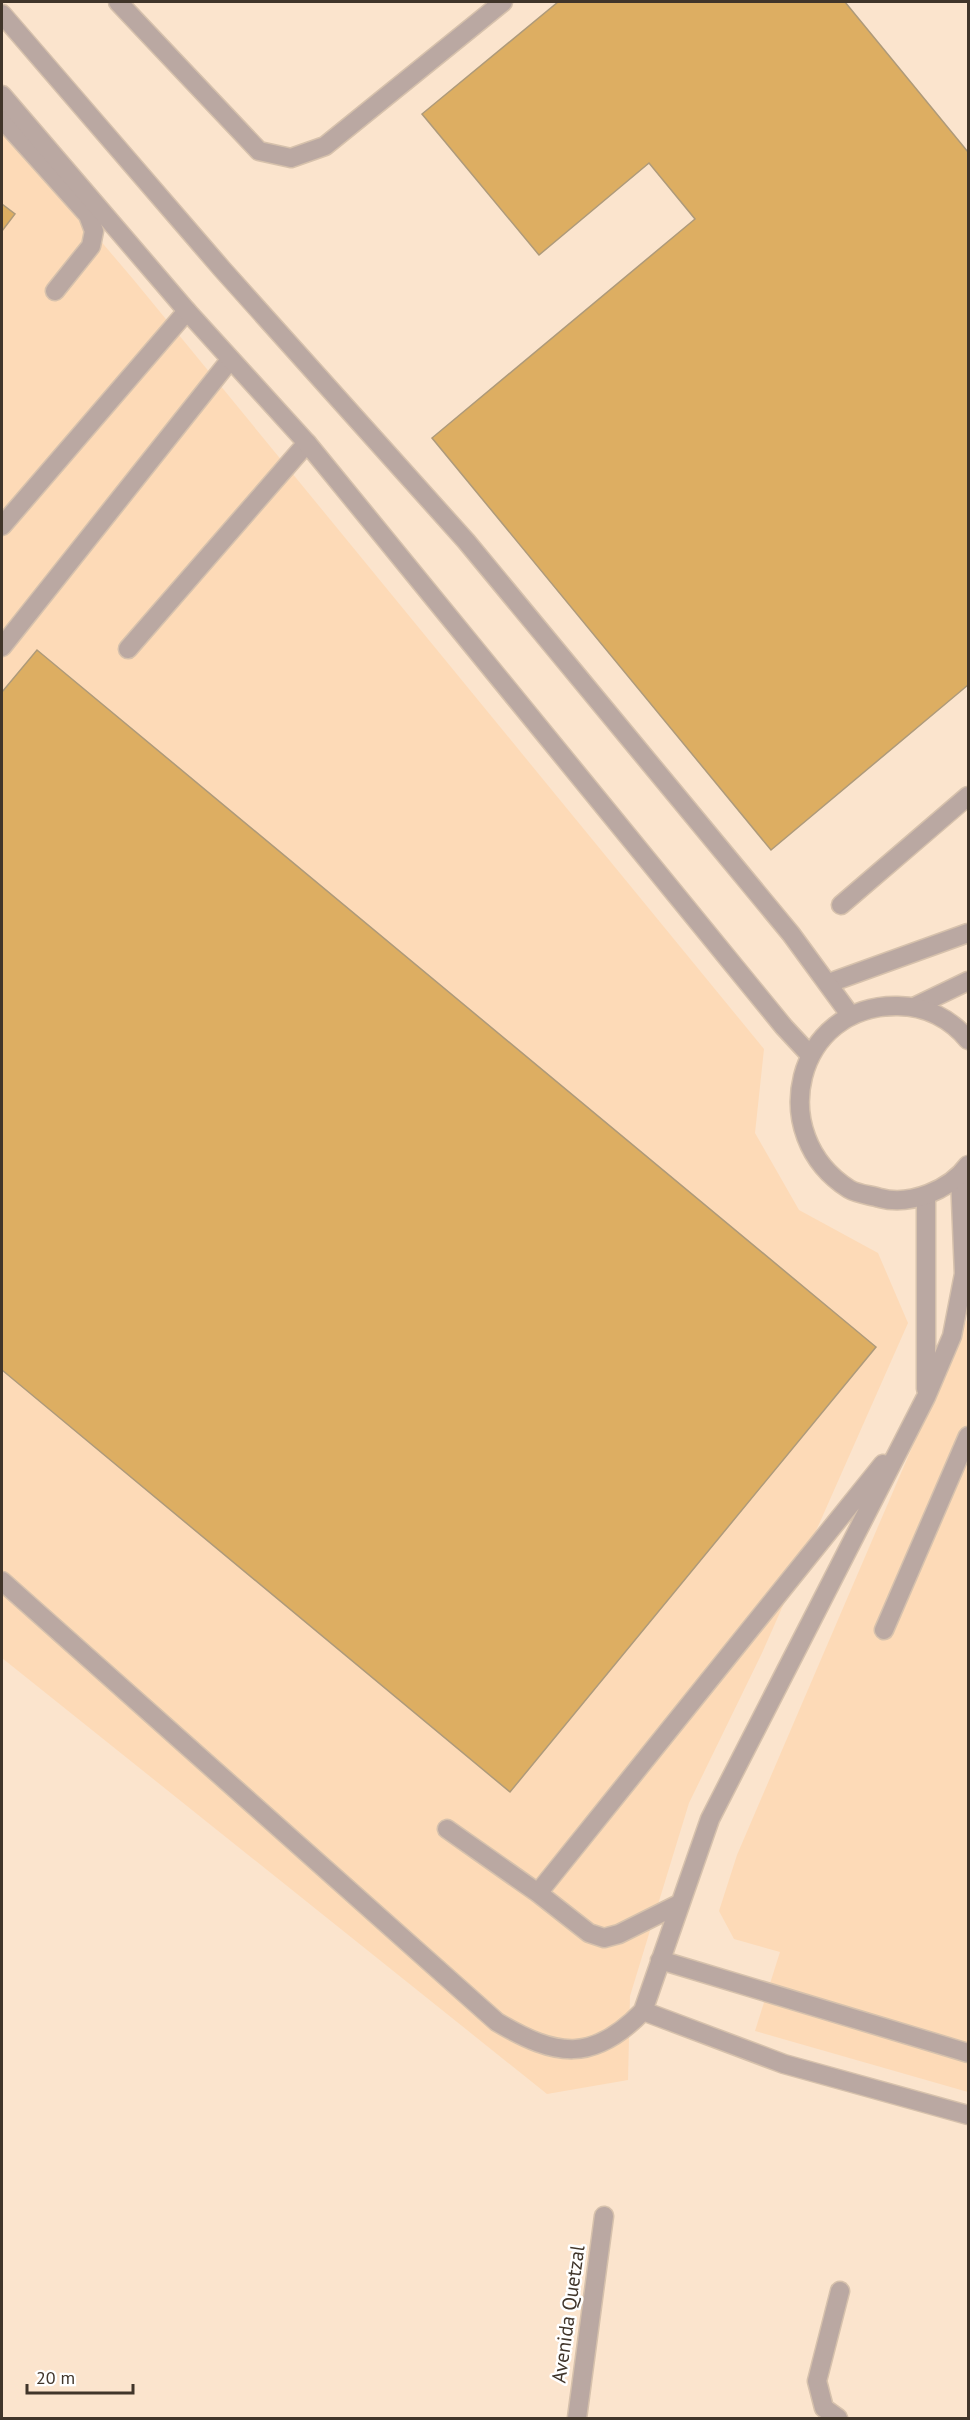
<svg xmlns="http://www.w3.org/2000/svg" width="970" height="2420" viewBox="0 0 970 2420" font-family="'PT Sans',sans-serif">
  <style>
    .built { fill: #fddab7 }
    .building { fill: #ddae62; stroke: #ae9a7a; stroke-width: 1.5 }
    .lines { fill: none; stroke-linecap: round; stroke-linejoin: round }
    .lane-casing { stroke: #d6c1ac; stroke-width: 21 }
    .street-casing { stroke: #d6c1ac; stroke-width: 21 }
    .lane { stroke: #baa8a2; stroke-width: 18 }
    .street { stroke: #baa8a2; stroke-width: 18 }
    .labels { text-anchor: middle; stroke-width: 5; stroke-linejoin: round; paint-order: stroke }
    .street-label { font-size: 20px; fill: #40352a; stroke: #fff }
  </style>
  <rect width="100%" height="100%" fill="#fbe4cd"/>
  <!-- built -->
  <path class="built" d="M 2,125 L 133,279 L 764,1049 L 755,1133 L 799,1210 L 878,1253 L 908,1323 L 762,1653 L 689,1803 L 630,1996 L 628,2080 L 547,2094 L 2,1658 Z
    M 968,1317 L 968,2092 L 755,2031 L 780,1952 L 734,1939 L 719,1911 L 737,1855 Z"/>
  <!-- building -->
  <path class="building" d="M 558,2 L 845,2 L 968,152 L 968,685 L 771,850 L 432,438 L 695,219 L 649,163 L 539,255 L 422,114 Z
    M 2,204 L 15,214 L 2,231 Z
    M 37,650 L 876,1347 L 510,1792 L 2,1370 L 2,692 Z"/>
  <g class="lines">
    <!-- lane casing -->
    <g class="lane-casing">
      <path id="lane" d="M 118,2 L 259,151 L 291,158 L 325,146 L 503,2
        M 2,119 L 88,215 L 94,231 L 91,246 L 55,291
        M 2,526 L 187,311
        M 2,647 L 230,360
        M 128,649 L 307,443
        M 841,905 L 968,796
        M 829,983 L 968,933
        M 916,1006 L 968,981
        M 926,1389 L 926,1196
        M 2,1581 L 497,2022 C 556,2057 593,2063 643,2011 L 710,1819 L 926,1397 L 952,1336 L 964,1274 L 960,1176
        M 884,1630 L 968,1436
        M 447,1829 L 538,1893 L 589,1933 L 604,1938 L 619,1934 L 679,1904
        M 538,1893 L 883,1464
        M 660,1960 L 968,2053
        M 643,2011 L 784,2064 L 968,2115
        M 838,2418 L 824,2408 L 817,2381 L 840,2291"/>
    </g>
    <!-- street casing -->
    <g class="street-casing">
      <path id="street" d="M 2,14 L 222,269 L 466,541 L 791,934 L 851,1016
        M 2,95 L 187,311 L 307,443 L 784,1027 L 810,1055
        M 968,1040 C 951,1019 926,1006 898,1006 C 795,1004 764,1135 849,1189 C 857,1194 870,1195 880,1198 C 910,1206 950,1190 968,1165
        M 577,2418 L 604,2216"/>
    </g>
    <!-- lane -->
    <use href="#lane" class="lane"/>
    <!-- street -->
    <use href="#street" class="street"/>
  </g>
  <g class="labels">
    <!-- street labels -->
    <g class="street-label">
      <text transform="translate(568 2314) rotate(-82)" y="7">Avenida Quetzal</text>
    </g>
  </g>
  <!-- border -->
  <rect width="970" height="2420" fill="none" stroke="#40352a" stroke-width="6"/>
  <!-- scale -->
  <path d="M27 2384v9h106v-9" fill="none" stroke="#40352a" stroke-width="3"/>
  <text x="36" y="2384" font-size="18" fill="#40352a" stroke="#ffffff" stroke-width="4.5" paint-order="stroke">20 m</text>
</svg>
